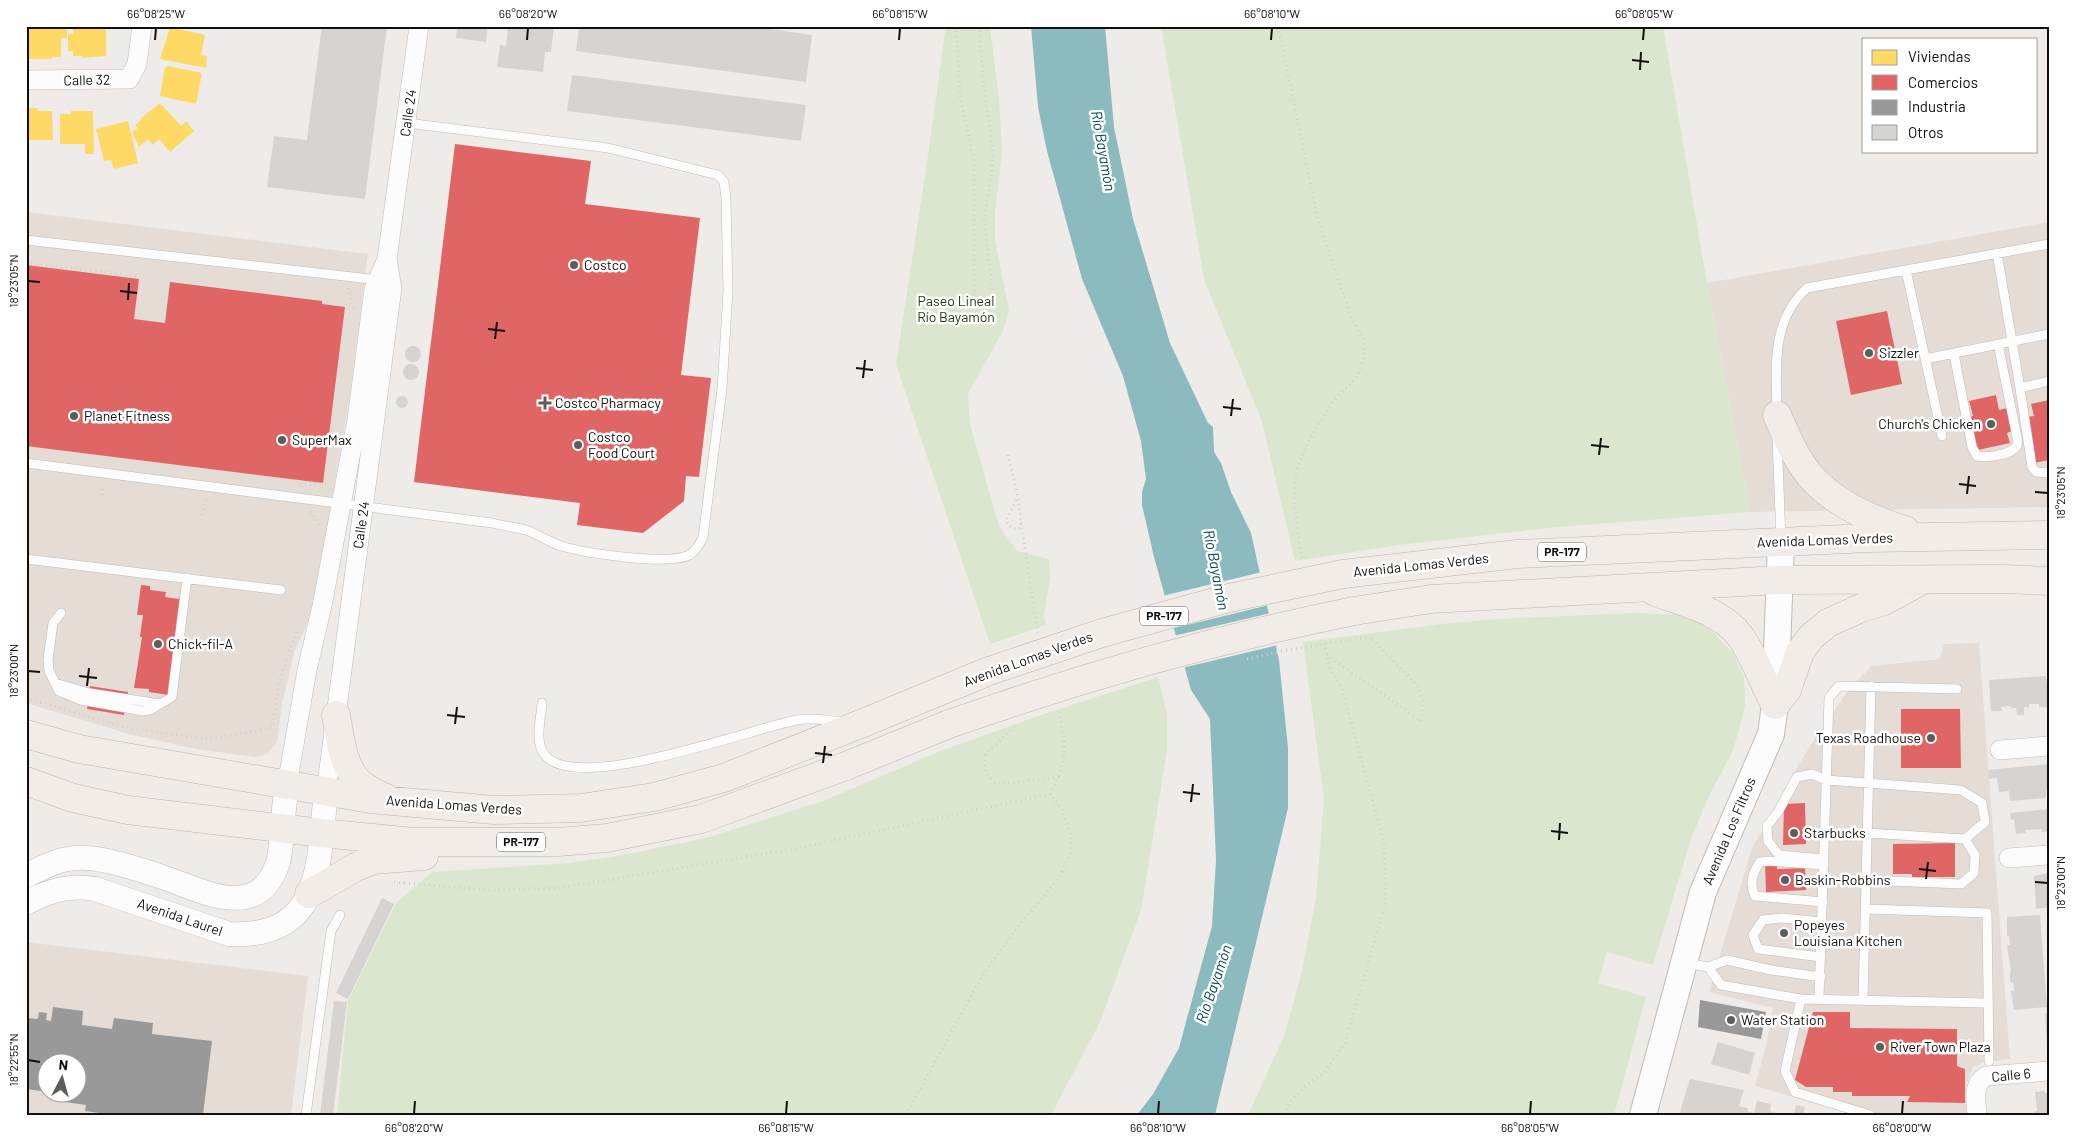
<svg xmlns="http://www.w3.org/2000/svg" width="2075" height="1141" viewBox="0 0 2075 1141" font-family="Barlow,sans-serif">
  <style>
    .built { fill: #e5dcd6; fill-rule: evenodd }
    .green { fill: #dae7ce }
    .water { fill: #8bbabf }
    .pier { fill: #efebe8 }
    .homes { fill: #ffd966 }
    .shops { fill: #e06666 }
    .industry { fill: #999 }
    .building { fill: #d6d3d0 }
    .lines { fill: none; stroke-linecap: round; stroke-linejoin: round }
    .service-casing { stroke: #bebbb9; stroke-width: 10 }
    .minor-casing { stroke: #bebbb9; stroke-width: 20 }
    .tertiary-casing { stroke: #bebbb9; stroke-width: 25 }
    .secondary-casing { stroke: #bebbb9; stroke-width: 28 }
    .trunk-casing { stroke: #bcb3ad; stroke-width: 29 }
    .path { stroke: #d1d0ce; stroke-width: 3; stroke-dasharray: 1 4; stroke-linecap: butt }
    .service { stroke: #fdfcfc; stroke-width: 9 }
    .minor { stroke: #fdfcfc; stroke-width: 19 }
    .tertiary { stroke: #fdfcfc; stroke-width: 24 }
    .secondary { stroke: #fdfcfc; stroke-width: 26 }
    .trunk { stroke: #f2ece8; stroke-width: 28 }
    .trunk-bridge-casing { stroke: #bcb3ad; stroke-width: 29; stroke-linecap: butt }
    .path-bridge { stroke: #d1d0ce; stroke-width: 3; stroke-dasharray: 1 4; stroke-linecap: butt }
    .trunk-bridge { stroke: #f2ece8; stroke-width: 28 }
    .ticks { fill: none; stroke: #12100e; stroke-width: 2 }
    .poi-dot { fill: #5f5d5a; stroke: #fff; stroke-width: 2 }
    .labels { text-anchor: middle; stroke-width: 5; stroke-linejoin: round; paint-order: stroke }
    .shield { fill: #fff; stroke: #595856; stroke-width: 1 }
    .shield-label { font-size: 12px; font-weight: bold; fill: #12100e }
    .street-label { font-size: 14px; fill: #12100e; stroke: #fff }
    .poi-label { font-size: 14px; fill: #12100e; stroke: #fff; text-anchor: start }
    .park-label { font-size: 14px; fill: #1c3705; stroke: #fff }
    .water-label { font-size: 15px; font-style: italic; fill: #07494f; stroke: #fff }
    .neatline { fill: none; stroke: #12100e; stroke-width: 2 }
    .ticks-label { font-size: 12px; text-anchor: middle; fill: #12100e }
  </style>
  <rect width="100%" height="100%" fill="#efebe8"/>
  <!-- built -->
  <path class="built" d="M 26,212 L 368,254 L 349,401 L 312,613 L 294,653 L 282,704 L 277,742 L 267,754 L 255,757 L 196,749 L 129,734 L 26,703 Z
    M 2049,222 L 2049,507 L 1750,512 L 1707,283 Z
    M 1979,643 L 2010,1059 L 1985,1062 L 1973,1067 L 1966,1085 L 1966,1115 L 1858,1115 L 1755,1086 L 1766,1046 L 1773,1008 L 1709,992 L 1753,845 L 1775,812 L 1793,774 L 1819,732 L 1850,688 L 1872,666 L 1940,659 L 1944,644 Z
    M 26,942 L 308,976 L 291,1115 L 26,1115 ZM 48,1064 L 78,1064 L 78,1094 L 48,1094 Z"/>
  <!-- green -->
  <path class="green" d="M 946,26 L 990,26 L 999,99 L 1002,150 L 995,213 L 995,240 L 1009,310 L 1003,331 L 968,394 L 970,424 L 999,526 L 1017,551 L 1049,559 L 1050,578 L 1044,615 L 1046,625 L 990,644 L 896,364 L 926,169 Z
    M 1161,26 L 1663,26 L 1707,283 L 1750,512 L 1547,528 L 1398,545 L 1295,561 L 1262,422 L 1204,279 Z
    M 1636,613 L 1685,615 L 1711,630 L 1733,653 L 1744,678 L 1745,691 L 1745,707 L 1733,751 L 1709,796 L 1691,839 L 1653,965 L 1607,952 L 1598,983 L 1646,997 L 1614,1115 L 1248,1115 L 1284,1036 L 1301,975 L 1316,898 L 1324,799 L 1303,642 L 1441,624 L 1498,619 Z
    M 1158,677 L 1167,713 L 1167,751 L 1141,910 L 1100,1022 L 1051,1115 L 337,1115 L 348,1001 L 396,903 L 432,872 L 569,863 L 618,856 L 707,838 L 823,801 L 938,752 L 1038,716 Z"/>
  <!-- water -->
  <path class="water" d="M 1031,26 L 1105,26 L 1114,127 L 1133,219 L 1170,343 L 1208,423 L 1213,427 L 1214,452 L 1221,463 L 1231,492 L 1251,533 L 1279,660 L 1288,748 L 1288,808 L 1215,1115 L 1137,1115 L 1153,1094 L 1179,1048 L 1212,926 L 1216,860 L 1210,719 L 1191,690 L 1154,557 L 1142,505 L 1142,492 L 1146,479 L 1141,441 L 1123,376 L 1082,279 L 1047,151 L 1038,107 Z"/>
  <!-- pier -->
  <path class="pier" d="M 1262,572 L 1269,605 L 1171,629 L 1162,596 Z
    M 1271,613 L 1278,645 L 1182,668 L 1173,636 Z"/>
  <!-- homes -->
  <path class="homes" d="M 28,26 L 67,26 L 67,38 L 61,38 L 61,57 L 52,57 L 52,59 L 28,59 Z
    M 73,26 L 106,26 L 106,56 L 82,58 L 82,56 L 73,56 L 73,51 L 68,51 L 68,34 L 73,34 Z
    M 170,27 L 205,35 L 201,55 L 207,56 L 206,68 L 160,59 Z
    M 168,66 L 202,73 L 196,104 L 160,96 L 165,68 Z
    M 160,103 L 181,126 L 186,121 L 194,131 L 170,152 L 159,139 L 153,145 L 148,139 L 139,147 L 132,132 L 138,128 L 135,125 L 142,119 L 141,118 Z
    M 26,108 L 37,108 L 37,111 L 52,111 L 53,140 L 26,140 Z
    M 71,111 L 93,111 L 94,154 L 85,154 L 85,144 L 60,144 L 60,114 L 71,114 Z
    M 128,121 L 138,163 L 114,169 L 111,160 L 104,161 L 96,129 Z"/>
  <!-- shops -->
  <path class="shops" d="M 455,144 L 591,161 L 585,204 L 700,218 L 681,375 L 711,378 L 699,477 L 686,476 L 684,501 L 643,533 L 577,525 L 580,503 L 414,482 Z
    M 26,265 L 139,279 L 134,319 L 165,323 L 170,282 L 322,301 L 322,304 L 345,307 L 323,483 L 26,446 Z
    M 1887,311 L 1902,384 L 1851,395 L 1836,321 Z
    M 1996,395 L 1999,410 L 2007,408 L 2012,431 L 2007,433 L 2010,443 L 1978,450 L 1970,417 L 1973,416 L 1969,401 Z
    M 2049,400 L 2049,460 L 2034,463 L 2027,417 L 2034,416 L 2031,404 Z
    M 141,585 L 150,586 L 150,590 L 166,592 L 165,597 L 179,599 L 180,596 L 188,597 L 181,652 L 173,651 L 168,695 L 149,692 L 149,689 L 134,688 L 142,637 L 140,637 L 143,615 L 137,615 Z
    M 90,686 L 128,692 L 124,715 L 87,709 Z
    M 1901,709 L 1960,709 L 1961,768 L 1901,768 Z
    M 1805,803 L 1806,844 L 1783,845 L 1784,804 Z
    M 1955,843 L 1955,877 L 1912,877 L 1912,874 L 1893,874 L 1893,844 Z
    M 1765,863 L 1777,863 L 1777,869 L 1805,868 L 1806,890 L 1766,892 Z
    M 1813,1012 L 1850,1012 L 1850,1028 L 1957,1029 L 1957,1066 L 1965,1069 L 1965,1103 L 1907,1102 L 1910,1096 L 1852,1096 L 1852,1092 L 1833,1092 L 1833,1087 L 1806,1087 L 1795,1080 Z"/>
  <!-- industry -->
  <path class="industry" d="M 1700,1000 L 1766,1012 L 1761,1039 L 1698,1027 Z
    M 53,1007 L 83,1011 L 82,1025 L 112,1029 L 114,1018 L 153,1023 L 152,1034 L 212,1041 L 203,1115 L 113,1115 L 85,1111 L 86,1105 L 65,1102 L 66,1094 L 78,1094 L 78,1064 L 48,1064 L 48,1092 L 26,1089 L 26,1034 L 28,1018 L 38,1019 L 39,1012 L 47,1013 L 46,1020 L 51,1021 Z"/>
  <!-- building -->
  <path class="building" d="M 322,26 L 387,26 L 365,199 L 267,187 L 274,136 L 307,140 Z
    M 457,26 L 488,26 L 486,42 L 456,38 Z
    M 508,26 L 554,26 L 551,52 L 545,52 L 543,72 L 497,67 L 500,45 L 506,46 Z
    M 579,26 L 749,26 L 812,35 L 806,82 L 576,51 Z
    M 572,75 L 806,105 L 801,141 L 567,111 Z
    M405 354a8 8 0 1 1 16 0a8 8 0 1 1-16 0Z
    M403 372a8 8 0 1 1 16 0a8 8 0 1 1-16 0Z
    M396 402a6 6 0 1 1 12 0a6 6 0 1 1-12 0Z
    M 2046,676 L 2047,685 L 2049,685 L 2049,707 L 2039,707 L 2039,704 L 2029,704 L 2029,707 L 2024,707 L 2024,715 L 2017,715 L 2016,708 L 2011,708 L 2011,706 L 2001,707 L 2002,711 L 1991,711 L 1989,680 Z
    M 2049,764 L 2049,789 L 2046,789 L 2046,798 L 2010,801 L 2009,791 L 1999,792 L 1997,778 L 1989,779 L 1988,770 Z
    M 2049,809 L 2049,831 L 2042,832 L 2042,829 L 2025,830 L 2026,833 L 2016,834 L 2014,819 L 2011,820 L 2010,813 Z
    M 2049,873 L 2049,907 L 2036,909 L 2034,876 Z
    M 382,898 L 394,904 L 348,999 L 336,993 Z
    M 2040,915 L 2047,1007 L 2014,1010 L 2011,991 L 2014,991 L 2013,982 L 2010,982 L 2010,972 L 2011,972 L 2007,945 L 2010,945 L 2009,936 L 2007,936 L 2007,917 Z
    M 334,1001 L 347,1002 L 333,1115 L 320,1115 Z
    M 2045,1013 L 2049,1013 L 2049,1046 L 2047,1046 Z
    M 1718,1042 L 1755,1053 L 1749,1075 L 1711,1064 Z
    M 1690,1079 L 1744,1090 L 1739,1106 L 1748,1108 L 1747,1111 L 1754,1113 L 1757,1101 L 1771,1104 L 1770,1111 L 1783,1115 L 1679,1115 Z
    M 2045,1091 L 2045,1093 L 2049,1093 L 2049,1115 L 2035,1115 L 2035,1111 L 2037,1111 L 2035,1092 Z
    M 1796,1105 L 1805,1107 L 1803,1115 L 1794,1115 Z"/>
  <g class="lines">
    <!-- service casing -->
    <g class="service-casing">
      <path id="service" d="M 26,240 L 379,280
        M 1997,253 L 2020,388 L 2049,381
        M 1906,270 L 1942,436
        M 1954,354 L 1972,447 L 1977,456 C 1986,458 2013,455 2017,445 C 2018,443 2017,440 2017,437 L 1998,344
        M 1925,359 L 2049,334
        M 2020,388 L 2032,467 L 2036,472 L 2049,473
        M 1777,412 C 1776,368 1771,320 1807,288 L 2049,244
        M 1777,437 L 1781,539
        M 26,463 L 492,523 C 503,526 515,527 526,530 C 538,534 549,542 561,546 C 585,553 668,566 689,555 C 696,551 700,544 703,537 L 722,389 L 728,291 L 726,198 L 724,182 L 718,175 L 608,148 L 407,123
        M 26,559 L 281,590
        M 61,613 L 53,623 L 48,660 L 49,671 L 59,691 L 81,700 L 143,711 L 150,710 L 172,697 L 187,578
        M 55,683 L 89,693 L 160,704
        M 542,703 C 541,719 534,742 545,755 C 576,795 753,728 797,720 C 812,717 828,721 843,722
        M 1824,859 L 1779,855 L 1768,841 L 1767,826 L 1778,812 L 1797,777 L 1812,774 L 1826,780 L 1961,790 L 1982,803 L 1985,822 L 1965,839
        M 1866,880 L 1961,884 L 1974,873 L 1975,855 L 1965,839 L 1867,833
        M 1823,902 L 1755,896 C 1749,884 1752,873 1760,862 L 1769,861 L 1824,865
        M 1866,909 L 1987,913 L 1989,1061
        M 1821,957 L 1758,949 L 1753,935 L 1763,920 L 1782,918 L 1822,922
        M 1686,963 L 1708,967 L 1727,960 L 1771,970 L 1821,977
        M 1708,967 L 1721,985 L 1801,999 L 1987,1003
        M 1819,998 L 1829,698 L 1839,686 L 1957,689
        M 1801,999 L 1785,1071 L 1795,1092 L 1870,1115
        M 1863,999 L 1871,686
        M 306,1115 L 331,931 L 340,915"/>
    </g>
    <!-- minor casing -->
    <g class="minor-casing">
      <path id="minor" d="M 26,80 L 129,79 L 137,64 L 142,26
        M 2000,750 L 2049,746
        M 287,785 L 307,670 L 322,606 L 357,420 L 374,289 L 387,259 L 419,26
        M 326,792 L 392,288 L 387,259
        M 2009,858 L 2049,855
        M 1977,1115 C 1976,1100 1972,1085 1986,1076 L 2049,1071"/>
    </g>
    <!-- tertiary casing -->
    <g class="tertiary-casing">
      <path id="tertiary" d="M 26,876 C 46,865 65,856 87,858 C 110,859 145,871 168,879 C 204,892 256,919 276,868 C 281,857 281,842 282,830 C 283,815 285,800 287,785
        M 26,903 C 48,891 70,884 95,889 L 229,934 C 324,939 318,862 326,792"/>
    </g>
    <!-- secondary casing -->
    <g class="secondary-casing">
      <path id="secondary" d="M 1643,1115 L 1703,892 L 1771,734 L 1775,705 L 1781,542"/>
    </g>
    <!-- trunk casing -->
    <g class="trunk-casing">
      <path id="trunk" d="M 1777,415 C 1787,437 1797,463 1815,481 C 1839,506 1872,520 1905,530
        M 1343,574 L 1517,554 L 1869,538 L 2049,535
        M 1655,592 C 1682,602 1722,611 1740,636 C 1755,657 1763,682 1775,705 L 1787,690 L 1800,652 L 1811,637 L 1828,623 L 1861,608 L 1884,601 L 1921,581
        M 1354,611 L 1431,599 L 1779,580 L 2004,579 L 2049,581
        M 336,715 C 340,738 343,773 365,787 C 371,791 379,795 386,798
        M 26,734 L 79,749 L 370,799 L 494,810 L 581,808 L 654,797 L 724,778 L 863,723 L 989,671
        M 26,781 L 73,798 L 128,810 L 321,833 L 414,842 L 558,842 L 607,838 L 701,819 L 846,766 L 949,724 L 999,707
        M 309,894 L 356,867 L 373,860 L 424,856"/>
    </g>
    <!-- path -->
    <path class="path" d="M 956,26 L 960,94 L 974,161 L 974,297
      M 979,26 L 984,87 L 993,150 L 992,171 L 984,219 L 993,295
      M 1278,26 L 1319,224 L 1352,319 L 1364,341 L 1364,357 L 1357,377 L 1334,400 L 1308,442 L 1296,471 L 1294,502 L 1302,561
      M 26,263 L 139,276
      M 348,288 L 353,309
      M 1008,455 C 1012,475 1023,507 1020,528 L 1017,530 L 1009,526 L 1006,520 L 1017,499
      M 300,484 L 314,485 L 328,482
      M 102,495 L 103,485
      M 310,512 L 318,521 L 319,525
      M 202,515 L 206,498
      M 1021,523 L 1038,633
      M 1327,655 L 1421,721 L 1423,701 L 1418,686 L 1372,639
      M 26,698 L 123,727 L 208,739 L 266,729 L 272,727 L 279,683 L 298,628
      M 985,755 L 985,771 L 995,783 L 1002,784 L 1059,777
      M 394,882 L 487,890 L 559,888 L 793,849 L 1050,794 C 1068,760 1067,745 1058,709
      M 906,1115 L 982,976 L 1017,928 L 1059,878 L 1071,852 L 1071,836 L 1062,810 L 1050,794
      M 1285,1115 L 1291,1101 L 1304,1087 L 1325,1072 L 1345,1043 L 1386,902 L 1384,842 L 1341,686 L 1330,670 L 1323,639"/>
    <!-- service -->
    <use href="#service" class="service"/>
    <!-- minor -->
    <use href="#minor" class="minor"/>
    <!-- tertiary -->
    <use href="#tertiary" class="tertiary"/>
    <!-- secondary -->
    <use href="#secondary" class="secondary"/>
    <!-- trunk -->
    <use href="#trunk" class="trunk"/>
    <!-- trunk-bridge casing -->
    <g class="trunk-bridge-casing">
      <path id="trunk-bridge" d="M 989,671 L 1102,633 L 1229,598 L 1343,574
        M 999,707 C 1117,667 1232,636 1354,611"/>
    </g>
    <!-- path-bridge -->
    <path class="path-bridge" d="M 1247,659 L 1282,651 L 1367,637 L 1372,639
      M 985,755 L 1015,726"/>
    <!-- trunk-bridge -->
    <use href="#trunk-bridge" class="trunk-bridge"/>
  </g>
  <!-- ticks -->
  <path class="ticks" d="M 155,40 L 156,28M 527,40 L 528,28M 899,40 L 900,28M 1271,40 L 1272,28M 1643,40 L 1644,28M 1632,60 L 1649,62M 1640,70 L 1641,52M 28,281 L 40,282M 120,291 L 137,293M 128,300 L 129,283M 488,329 L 505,331M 495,339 L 497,322M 856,368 L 873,370M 863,378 L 865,360M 1223,407 L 1241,409M 1231,416 L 1233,399M 1591,445 L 1609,447M 1599,455 L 1601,438M 1959,484 L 1976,486M 2035,492 L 2048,493M 1967,494 L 1969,476M 28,671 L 40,672M 79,676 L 97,678M 87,686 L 89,668M 447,715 L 465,717M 455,724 L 457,707M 815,753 L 832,755M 823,763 L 825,746M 1183,792 L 1200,794M 1191,802 L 1193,784M 1551,831 L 1568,833M 1559,840 L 1560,823M 1919,869 L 1936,871M 1926,879 L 1928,862M 2035,882 L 2048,883M 28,1060 L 40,1062M 414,1114 L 415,1101M 786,1114 L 787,1101M 1158,1114 L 1159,1101M 1530,1114 L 1531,1101M 1902,1114 L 1903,1101"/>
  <!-- markers -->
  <g class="poi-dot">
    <circle cx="574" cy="265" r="5"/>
    <circle cx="1869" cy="353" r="5"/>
    <path d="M542.5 395.5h5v5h5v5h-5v5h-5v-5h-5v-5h5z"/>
    <circle cx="74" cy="416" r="5"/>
    <circle cx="1991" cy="424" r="5"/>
    <circle cx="282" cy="440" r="5"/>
    <circle cx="578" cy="445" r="5"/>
    <circle cx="158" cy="644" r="5"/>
    <circle cx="1931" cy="738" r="5"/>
    <circle cx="1794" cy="833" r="5"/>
    <circle cx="1785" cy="880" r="5"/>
    <circle cx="1784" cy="933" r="5"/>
    <circle cx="1731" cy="1020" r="5"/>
    <circle cx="1880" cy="1047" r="5"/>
  </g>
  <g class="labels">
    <!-- shield labels -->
    <g class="shield">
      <rect x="1538" y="542.5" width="48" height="19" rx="4"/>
      <rect x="1140" y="606.5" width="48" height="19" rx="4"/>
      <rect x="497" y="832.5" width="48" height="19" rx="4"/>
    </g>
    <g class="shield-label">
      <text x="1562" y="556">PR-177</text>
      <text x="1164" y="620">PR-177</text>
      <text x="521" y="846">PR-177</text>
    </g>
    <!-- street labels -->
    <g class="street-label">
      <text transform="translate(87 80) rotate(-1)" y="5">Calle 32</text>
      <text transform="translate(408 113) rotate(-82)" y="5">Calle 24</text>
      <text transform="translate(361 525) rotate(-82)" y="5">Calle 24</text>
      <text transform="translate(1825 540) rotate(-2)" y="5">Avenida Lomas Verdes</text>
      <text transform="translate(1421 565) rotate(-6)" y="5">Avenida Lomas Verdes</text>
      <text transform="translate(1028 659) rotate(-20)" y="5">Avenida Lomas Verdes</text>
      <text transform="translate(454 805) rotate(4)" y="5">Avenida Lomas Verdes</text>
      <text transform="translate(1729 831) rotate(-67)" y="5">Avenida Los Filtros</text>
      <text transform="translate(180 917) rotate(19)" y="5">Avenida Laurel</text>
      <text transform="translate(2011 1075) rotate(-6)" y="5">Calle 6</text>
    </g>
    <!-- poi labels -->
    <g class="poi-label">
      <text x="584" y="270">Costco</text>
      <text x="1879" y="358">Sizzler</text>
      <text x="555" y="408">Costco Pharmacy</text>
      <text x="84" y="421">Planet Fitness</text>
      <text x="1981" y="429" text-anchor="end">Church's Chicken</text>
      <text x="588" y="442">Costco<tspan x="588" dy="16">Food Court</tspan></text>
      <text x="292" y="445">SuperMax</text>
      <text x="168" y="649">Chick-fil-A</text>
      <text x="1921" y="743" text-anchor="end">Texas Roadhouse</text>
      <text x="1804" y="838">Starbucks</text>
      <text x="1795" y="885">Baskin-Robbins</text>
      <text x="1794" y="930">Popeyes<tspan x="1794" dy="16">Louisiana Kitchen</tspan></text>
      <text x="1741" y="1025">Water Station</text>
      <text x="1890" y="1052">River Town Plaza</text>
    </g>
    <!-- park labels -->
    <g class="park-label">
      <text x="956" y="306">Paseo Lineal<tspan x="956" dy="16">Río Bayamón</tspan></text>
    </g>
    <!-- water labels -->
    <g class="water-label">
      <text transform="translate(1103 151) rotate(80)" y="5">Río Bayamón</text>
      <text transform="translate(1216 570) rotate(79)" y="5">Río Bayamón</text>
      <text transform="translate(1214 984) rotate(-71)" y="5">Río Bayamón</text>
    </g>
  </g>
  <!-- border -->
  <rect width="2075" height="1141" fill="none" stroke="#ffffff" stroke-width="55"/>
  <!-- legend -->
  <rect x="1862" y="38" width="175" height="115" fill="#ffffff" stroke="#a09f9f"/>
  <rect x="1872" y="50" width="25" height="15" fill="#ffd966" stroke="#a09f9f"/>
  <text x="1908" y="62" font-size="15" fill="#12100e">Viviendas</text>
  <rect x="1872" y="75" width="25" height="15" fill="#e06666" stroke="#a09f9f"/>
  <text x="1908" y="88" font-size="15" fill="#12100e">Comercios</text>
  <rect x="1872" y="100" width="25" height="15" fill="#999999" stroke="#a09f9f"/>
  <text x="1908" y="112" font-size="15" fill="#12100e">Industria</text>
  <rect x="1872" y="125" width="25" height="15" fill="#d6d3d0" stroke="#a09f9f"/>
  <text x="1908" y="138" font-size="15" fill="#12100e">Otros</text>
  <!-- north arrow -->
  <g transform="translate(62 1078) rotate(6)"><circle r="24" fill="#ffffff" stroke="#a09f9f"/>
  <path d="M0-4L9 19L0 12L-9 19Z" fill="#5f5d5a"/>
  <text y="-8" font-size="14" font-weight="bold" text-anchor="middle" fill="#12100e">N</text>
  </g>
  <rect x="28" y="28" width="2020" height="1086" class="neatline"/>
  <g class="ticks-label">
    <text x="156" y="18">66°08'25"W</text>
    <text x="528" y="18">66°08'20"W</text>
    <text x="900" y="18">66°08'15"W</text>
    <text x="1272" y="18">66°08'10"W</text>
    <text x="1644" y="18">66°08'05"W</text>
    <text transform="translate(14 281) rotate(-90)" y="4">18°23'05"N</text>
    <text transform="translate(2061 493) rotate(-90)" y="4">18°23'05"N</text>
    <text transform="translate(14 671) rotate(-90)" y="4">18°23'00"N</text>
    <text transform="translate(2061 883) rotate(-90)" y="4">18°23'00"N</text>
    <text transform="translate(14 1060) rotate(-90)" y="4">18°22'55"N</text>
    <text x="414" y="1132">66°08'20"W</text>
    <text x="786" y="1132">66°08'15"W</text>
    <text x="1158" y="1132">66°08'10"W</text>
    <text x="1530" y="1132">66°08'05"W</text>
    <text x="1902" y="1132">66°08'00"W</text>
  </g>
</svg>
